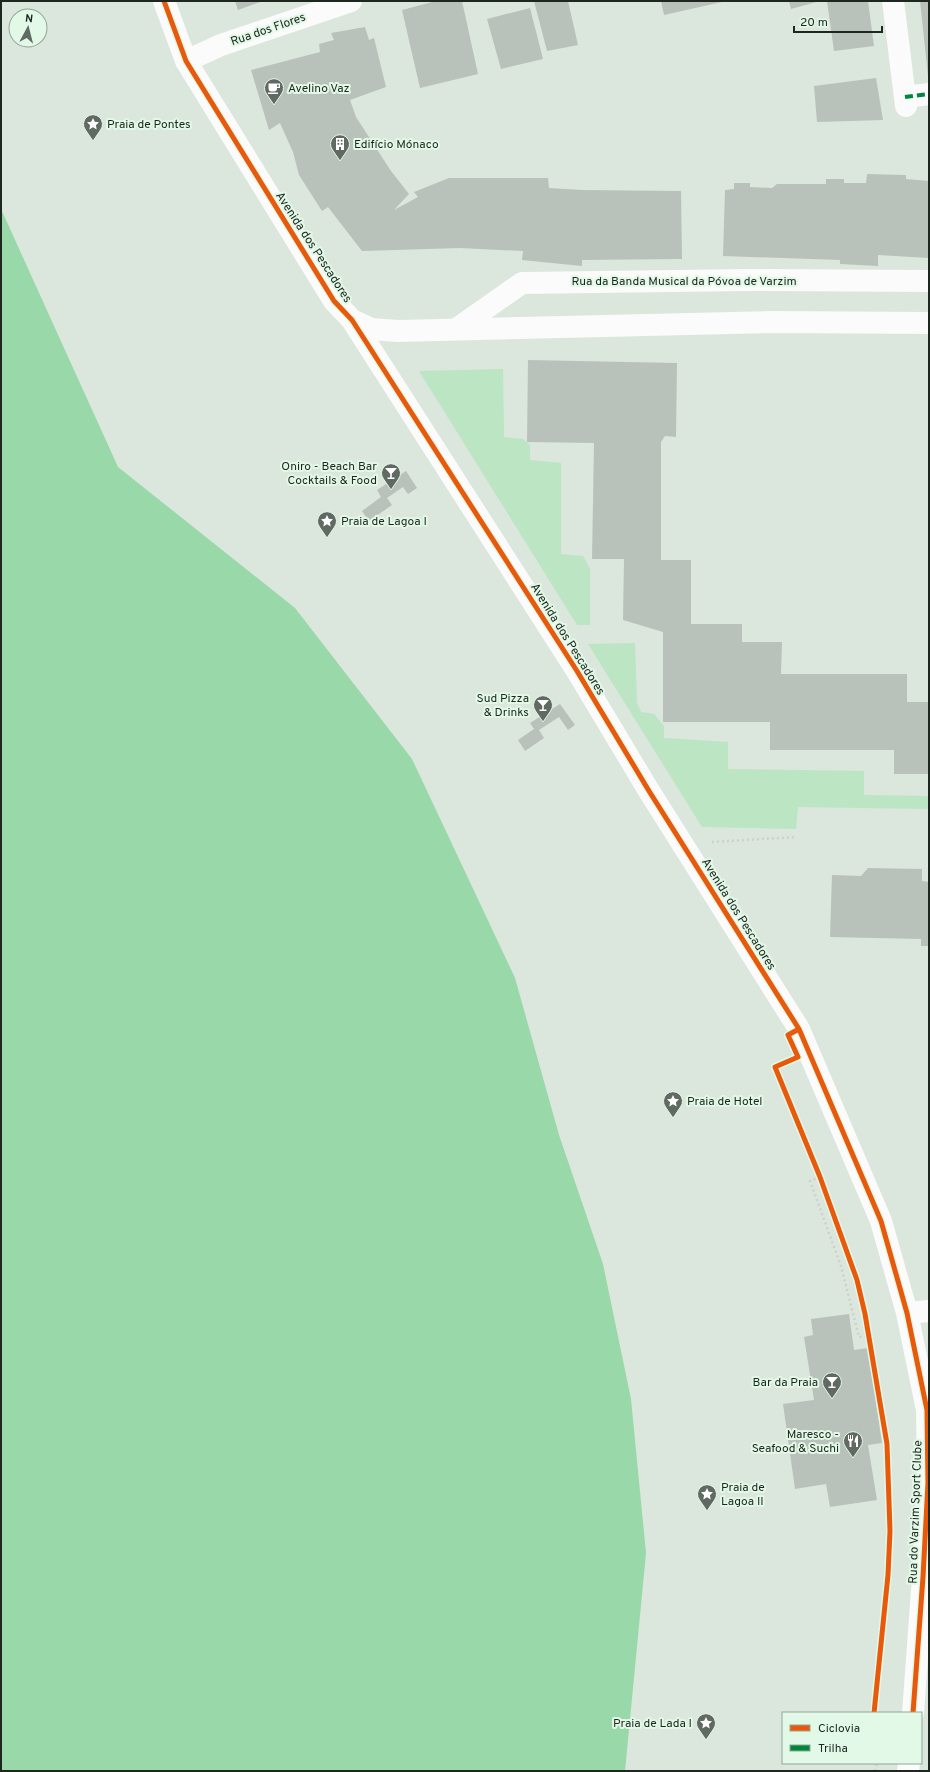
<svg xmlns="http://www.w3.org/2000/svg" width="930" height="1772" viewBox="0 0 930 1772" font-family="Overpass,sans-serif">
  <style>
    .green { fill: #bbe5c3 }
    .water { fill: #99d8a8 }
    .building { fill: #b9c2ba }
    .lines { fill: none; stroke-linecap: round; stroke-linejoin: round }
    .path { stroke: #cdd1ce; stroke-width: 2.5; stroke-dasharray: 2 3; stroke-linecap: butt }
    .minor { stroke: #fafbfa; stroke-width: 22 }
    .quiet { stroke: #00873e; stroke-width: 4; stroke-dasharray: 8 4; stroke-linecap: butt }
    .cycleway-casing { stroke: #e3f9e7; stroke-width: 8 }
    .cycleway { stroke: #e8590c; stroke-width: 5 }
    .labels { text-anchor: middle; stroke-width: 4; stroke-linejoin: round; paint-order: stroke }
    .street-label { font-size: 12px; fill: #1e2620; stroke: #e3f9e7 }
    .poi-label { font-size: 12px; fill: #1e2620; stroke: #e3f9e7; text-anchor: start }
  </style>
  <rect width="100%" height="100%" fill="#dbe6dc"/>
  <!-- green -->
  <path class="green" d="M 503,369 L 504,437 L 523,439 L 530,445 L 530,460 L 561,463 L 561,554 L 583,556 L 590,569 L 590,625 L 577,625 L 419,371 Z
    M 635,643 L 637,703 L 641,712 L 654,714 L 664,726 L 664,738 L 728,742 L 728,769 L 864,771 L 864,795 L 929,796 L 929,809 L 798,807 L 796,829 L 702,827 L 588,644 Z"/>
  <!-- water -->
  <path class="water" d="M 1,209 L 118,467 L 295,608 L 412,759 L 515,978 L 559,1135 L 603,1264 L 631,1399 L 646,1553 L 625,1771 L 1,1771 Z"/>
  <!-- building -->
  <path class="building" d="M 235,1 L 263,1 L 238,10 Z
    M 436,1 L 462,1 L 478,74 L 420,88 L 402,10 Z
    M 534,1 L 568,1 L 578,45 L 547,51 Z
    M 661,1 L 722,1 L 722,2 L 664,15 Z
    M 789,1 L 820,1 L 791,9 Z
    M 827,1 L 868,1 L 874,46 L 834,51 Z
    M 920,1 L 929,1 L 929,76 L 928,76 Z
    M 530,8 L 543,59 L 501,69 L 487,19 Z
    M 365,27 L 369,40 L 374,38 L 386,87 L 350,100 L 356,117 L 391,171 L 409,194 L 394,210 L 418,197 L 414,192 L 449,178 L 548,178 L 549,188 L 582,190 L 681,191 L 682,259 L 582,260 L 582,266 L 522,260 L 523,251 L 460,248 L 362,251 L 328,207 L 322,211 L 299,175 L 293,152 L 280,123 L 269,130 L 251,70 L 320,52 L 319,44 L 334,40 L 331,33 Z
    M 876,78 L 883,120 L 817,122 L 814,86 Z
    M 867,174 L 906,175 L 906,179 L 929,181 L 929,258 L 878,255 L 878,266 L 840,264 L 840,260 L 723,256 L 725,190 L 734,189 L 734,183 L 750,183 L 750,187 L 772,188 L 777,184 L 826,184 L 826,179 L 844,179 L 844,183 L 866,183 Z
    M 528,360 L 677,363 L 676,437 L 665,436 L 661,442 L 661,560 L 691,560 L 691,624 L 742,624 L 742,642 L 782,642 L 781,674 L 907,674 L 907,702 L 929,702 L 929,774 L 894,774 L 894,750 L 770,750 L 770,722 L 663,722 L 663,632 L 623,620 L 624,559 L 592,559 L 594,443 L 527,442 Z
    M 406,471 L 417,488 L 408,494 L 403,487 L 387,498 L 392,505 L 369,521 L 362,511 L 381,497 L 377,490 Z
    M 560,704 L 575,725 L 568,730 L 559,717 L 539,730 L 544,738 L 525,751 L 518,740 L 534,729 L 530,723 Z
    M 868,868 L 922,869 L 922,881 L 929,882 L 929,946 L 921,946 L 921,939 L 830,937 L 832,875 L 861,876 Z
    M 849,1314 L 854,1350 L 868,1348 L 882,1443 L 868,1445 L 877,1500 L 830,1507 L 826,1484 L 795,1489 L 783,1404 L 814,1400 L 804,1337 L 813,1335 L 811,1319 Z"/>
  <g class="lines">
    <!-- path -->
    <path class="path" d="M 712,842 L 796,837
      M 785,1063 L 775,1067 L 820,1177 L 857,1280 L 865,1314 L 887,1444 L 890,1531 L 888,1575 L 874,1713
      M 820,1177 L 810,1181 L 841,1266 L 859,1337 L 869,1336
      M 875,1771 L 877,1763"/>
    <!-- minor -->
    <path class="minor" d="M 164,1 L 186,61 L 334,301 L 352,320 L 577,671 L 649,791 L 799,1029 L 881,1221 L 907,1313 L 927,1410 L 928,1483 L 923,1577 L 913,1713
      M 893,1 L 906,106
      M 186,61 L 221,45 L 351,1
      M 905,97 L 929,94
      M 352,320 L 371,329 L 398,331 L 772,322 L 929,323
      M 455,330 L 522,283 L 750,280 L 929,281
      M 907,1313 L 929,1311
      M 908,1771 L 909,1763"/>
    <!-- quiet -->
    <path class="quiet" d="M 905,97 L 929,94"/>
    <!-- cycleway casing -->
    <g class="cycleway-casing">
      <path id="cycleway" d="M 164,1 L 186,61 L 334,301 L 352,320 L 577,671 L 649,791 L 799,1029 L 881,1221 L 907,1313 L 927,1410 L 928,1483 L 923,1577 L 913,1713
        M 799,1029 L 788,1035 L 798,1057 L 775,1067 L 820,1177 L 857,1280 L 865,1314 L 887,1444 L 890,1531 L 888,1575 L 874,1713"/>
    </g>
    <!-- cycleway -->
    <use href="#cycleway" class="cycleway"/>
  </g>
  <!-- icons -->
  <defs>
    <g id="cafe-pin" transform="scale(1)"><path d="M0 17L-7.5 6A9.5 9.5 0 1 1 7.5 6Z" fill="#606962" stroke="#e3f9e7"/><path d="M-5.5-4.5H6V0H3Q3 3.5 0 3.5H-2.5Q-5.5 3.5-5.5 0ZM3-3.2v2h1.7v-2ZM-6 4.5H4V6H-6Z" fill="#fff"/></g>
    <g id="sight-pin" transform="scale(1)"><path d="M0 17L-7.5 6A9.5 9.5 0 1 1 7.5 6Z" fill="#606962" stroke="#e3f9e7"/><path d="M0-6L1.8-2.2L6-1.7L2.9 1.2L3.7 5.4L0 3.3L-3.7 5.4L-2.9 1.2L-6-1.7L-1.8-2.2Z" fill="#fff"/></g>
    <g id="building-pin" transform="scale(1)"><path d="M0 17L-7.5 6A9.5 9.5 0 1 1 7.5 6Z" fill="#606962" stroke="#e3f9e7"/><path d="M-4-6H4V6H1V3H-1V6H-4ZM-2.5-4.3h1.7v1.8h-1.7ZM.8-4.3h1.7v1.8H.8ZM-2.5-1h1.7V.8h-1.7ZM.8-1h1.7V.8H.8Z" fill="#fff"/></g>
    <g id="bar-pin" transform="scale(1)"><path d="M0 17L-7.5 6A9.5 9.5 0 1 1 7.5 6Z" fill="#606962" stroke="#e3f9e7"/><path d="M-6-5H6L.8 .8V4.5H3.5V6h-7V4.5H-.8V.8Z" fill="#fff"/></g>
    <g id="restaurant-pin" transform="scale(1)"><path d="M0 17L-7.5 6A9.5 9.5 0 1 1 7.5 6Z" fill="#606962" stroke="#e3f9e7"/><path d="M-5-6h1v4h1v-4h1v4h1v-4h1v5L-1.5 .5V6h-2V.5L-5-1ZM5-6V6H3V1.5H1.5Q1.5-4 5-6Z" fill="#fff"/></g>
  </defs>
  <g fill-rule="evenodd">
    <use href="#cafe-pin" x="274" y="88"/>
    <use href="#sight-pin" x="93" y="124"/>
    <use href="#building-pin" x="340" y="144"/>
    <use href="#bar-pin" x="391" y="473"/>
    <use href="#sight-pin" x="327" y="521"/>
    <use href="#bar-pin" x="543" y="705"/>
    <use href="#sight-pin" x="673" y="1101"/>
    <use href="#bar-pin" x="832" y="1382"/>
    <use href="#restaurant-pin" x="853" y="1441"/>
    <use href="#sight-pin" x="707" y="1494"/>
    <use href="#sight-pin" x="706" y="1723"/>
  </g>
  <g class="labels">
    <!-- street labels -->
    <g class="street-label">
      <text transform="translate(268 29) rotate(-19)" y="4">Rua dos Flores</text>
      <text transform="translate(314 247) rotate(57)" y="4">Avenida dos Pescadores</text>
      <text x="684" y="285">Rua da Banda Musical da Póvoa de Varzim</text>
      <text transform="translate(568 639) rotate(58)" y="4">Avenida dos Pescadores</text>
      <text transform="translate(739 914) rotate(58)" y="4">Avenida dos Pescadores</text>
      <text transform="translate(915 1512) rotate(-88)" y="4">Rua do Varzim Sport Clube</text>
    </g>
    <!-- poi labels -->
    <g class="poi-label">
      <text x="288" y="92">Avelino Vaz</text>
      <text x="107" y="128">Praia de Pontes</text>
      <text x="354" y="148">Edifício Mónaco</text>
      <text x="377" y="470" text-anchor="end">Oniro - Beach Bar<tspan x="377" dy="14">Cocktails &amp; Food</tspan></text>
      <text x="341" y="525">Praia de Lagoa I</text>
      <text x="529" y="702" text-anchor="end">Sud Pizza<tspan x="529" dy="14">&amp; Drinks</tspan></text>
      <text x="687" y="1105">Praia de Hotel</text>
      <text x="818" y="1386" text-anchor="end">Bar da Praia</text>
      <text x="839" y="1438" text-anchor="end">Maresco -<tspan x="839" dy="14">Seafood &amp; Suchi</tspan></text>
      <text x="721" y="1491">Praia de<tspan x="721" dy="14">Lagoa II</tspan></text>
      <text x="692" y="1727" text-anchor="end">Praia de Lada I</text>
    </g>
  </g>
  <!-- border -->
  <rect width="930" height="1772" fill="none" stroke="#1e2620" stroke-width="4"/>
  <!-- legend -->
  <rect x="782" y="1712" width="140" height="52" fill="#e3f9e7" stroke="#94a597"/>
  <rect x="790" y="1725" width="20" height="6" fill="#e8590c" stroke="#94a597"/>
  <text x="818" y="1732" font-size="12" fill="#1e2620">Ciclovia</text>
  <rect x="790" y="1745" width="20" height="6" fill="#00873e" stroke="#94a597"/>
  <text x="818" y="1752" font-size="12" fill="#1e2620">Trilha</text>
  <!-- north arrow -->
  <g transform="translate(28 28) rotate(7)"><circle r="19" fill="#e3f9e7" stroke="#94a597"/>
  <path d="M0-3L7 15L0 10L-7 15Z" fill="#606962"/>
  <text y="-6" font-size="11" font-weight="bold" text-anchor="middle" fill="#1e2620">N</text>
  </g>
  <!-- scale -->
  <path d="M794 26v6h88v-6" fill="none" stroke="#1e2620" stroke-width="2"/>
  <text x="800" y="26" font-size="12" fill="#1e2620" stroke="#e3f9e7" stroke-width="3" paint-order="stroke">20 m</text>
</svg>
